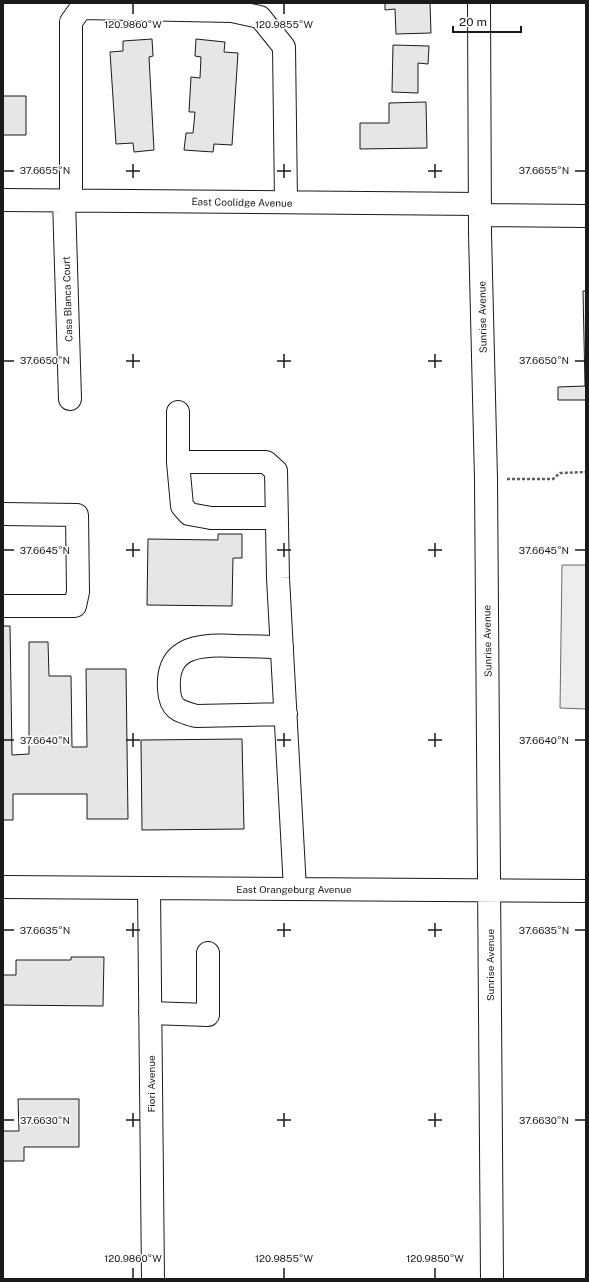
<svg xmlns="http://www.w3.org/2000/svg" width="589" height="1282" viewBox="0 0 589 1282" font-family="'Public Sans',sans-serif">
  <style>
    .parking { fill: #ededed; stroke: #6a6a6a }
    .building { fill: #e6e6e6; stroke: #1a1a1a }
    .lines { fill: none; stroke-linecap: round; stroke-linejoin: round }
    .minor-casing { stroke: #1a1a1a; stroke-width: 24 }
    .path { stroke: #5f5f5f; stroke-width: 2.5; stroke-dasharray: 3 2; stroke-linecap: butt }
    .minor { stroke: #fff; stroke-width: 22 }
    .ticks { fill: none; stroke: #1a1a1a; stroke-width: 1.5 }
    .labels { text-anchor: middle; stroke-width: 3; stroke-linejoin: round; paint-order: stroke }
    .street-label { font-size: 10px; fill: #1a1a1a; stroke: #fff }
    .ticks-label { font-size: 10px; text-anchor: middle; fill: #1a1a1a; stroke: #fff; stroke-width: 3; stroke-linejoin: round; paint-order: stroke }
  </style>
  <rect width="100%" height="100%" fill="#fff"/>
  <!-- parking -->
  <path class="parking" d="M 562,565 L 586,565 L 586,709 L 560,708 Z"/>
  <!-- building -->
  <path class="building" d="M 385,3 L 430,3 L 431,33 L 396,34 L 395,9 L 385,10 Z
    M 152,39 L 153,56 L 149,57 L 154,150 L 134,152 L 133,143 L 116,144 L 110,52 L 123,51 L 123,41 Z
    M 196,39 L 225,42 L 224,52 L 238,53 L 232,145 L 214,144 L 213,152 L 184,150 L 186,133 L 193,133 L 195,112 L 189,112 L 191,77 L 200,78 L 201,57 L 195,56 Z
    M 393,45 L 429,46 L 428,64 L 418,63 L 418,93 L 392,92 Z
    M 3,96 L 26,96 L 26,135 L 3,135 Z
    M 426,102 L 427,148 L 360,149 L 360,123 L 389,123 L 389,103 Z
    M 583,291 L 586,291 L 586,400 L 558,400 L 558,387 L 585,386 Z
    M 218,534 L 242,534 L 242,558 L 233,558 L 232,606 L 147,605 L 148,539 L 218,540 Z
    M 3,626 L 10,626 L 12,755 L 29,754 L 29,642 L 48,642 L 49,676 L 71,676 L 72,747 L 87,747 L 86,669 L 126,669 L 128,819 L 87,819 L 87,794 L 13,794 L 13,820 L 3,820 Z
    M 242,739 L 244,829 L 142,830 L 141,740 Z
    M 71,957 L 104,957 L 103,1006 L 3,1005 L 3,975 L 16,975 L 16,960 L 71,960 Z
    M 18,1099 L 79,1099 L 79,1147 L 24,1147 L 24,1161 L 3,1161 L 3,1131 L 19,1131 Z"/>
  <g class="lines">
    <!-- minor casing -->
    <g class="minor-casing">
      <path id="minor" d="M 479,3 L 480,233 L 486,479 L 492,1279
        M 3,200 L 480,204
        M 64,200 L 70,399
        M 71,200 L 71,22 L 81,8 L 232,11 L 260,17 L 284,47 L 286,202
        M 480,215 L 586,216
        M 178,412 L 178,462 L 182,506 L 189,514 L 211,518 L 277,518
        M 178,462 L 266,462 L 276,471 L 278,578 L 295,889
        M 3,514 L 77,515 L 78,592 L 75,606 L 3,606
        M 282,647 C 267,647 251,646 236,646 C 202,644 166,645 169,689 C 170,709 178,711 196,716 L 286,714
        M 3,887 L 586,891
        M 149,889 L 153,1279
        M 150,1013 L 208,1015 L 208,953"/>
    </g>
    <!-- path -->
    <path class="path" d="M 507,479 L 553,479 L 560,473 L 586,472"/>
    <!-- minor -->
    <use href="#minor" class="minor"/>
  </g>
  <!-- ticks -->
  <path class="ticks" d="M 133,4 L 133,14M 284,4 L 284,14M 133,164 L 133,178M 284,164 L 284,178M 435,164 L 435,178M 4,171 L 14,171M 126,171 L 140,171M 277,171 L 291,171M 428,171 L 442,171M 575,171 L 585,171M 133,354 L 133,368M 284,354 L 284,368M 435,354 L 435,368M 4,361 L 14,361M 126,361 L 140,361M 277,361 L 291,361M 428,361 L 442,361M 575,361 L 585,361M 133,543 L 133,557M 284,543 L 284,557M 435,543 L 435,557M 4,550 L 14,550M 126,550 L 140,550M 277,550 L 291,550M 428,550 L 442,550M 575,550 L 585,550M 133,733 L 133,747M 284,733 L 284,747M 435,733 L 435,747M 4,740 L 14,740M 126,740 L 140,740M 277,740 L 291,740M 428,740 L 442,740M 575,740 L 585,740M 133,923 L 133,937M 284,923 L 284,937M 435,923 L 435,937M 4,930 L 14,930M 126,930 L 140,930M 277,930 L 291,930M 428,930 L 442,930M 575,930 L 585,930M 133,1113 L 133,1127M 284,1113 L 284,1127M 435,1113 L 435,1127M 4,1120 L 14,1120M 126,1120 L 140,1120M 277,1120 L 291,1120M 428,1120 L 442,1120M 575,1120 L 585,1120M 133,1268 L 133,1278M 284,1268 L 284,1278M 435,1268 L 435,1278"/>
  <g class="labels">
    <!-- street labels -->
    <g class="street-label">
      <text transform="translate(242 202) rotate(1)" y="4">East Coolidge Avenue</text>
      <text transform="translate(67 299) rotate(-92)" y="4">Casa Blanca Court</text>
      <text transform="translate(482 317) rotate(-91)" y="4">Sunrise Avenue</text>
      <text transform="translate(487 641) rotate(-91)" y="4">Sunrise Avenue</text>
      <text x="294" y="893">East Orangeburg Avenue</text>
      <text transform="translate(490 965) rotate(-90)" y="4">Sunrise Avenue</text>
      <text transform="translate(151 1084) rotate(-90)" y="4">Fiori Avenue</text>
    </g>
  </g>
  <g class="ticks-label">
    <text x="133" y="28">120.9860°W</text>
    <text x="284" y="28">120.9855°W</text>
    <text x="45" y="174">37.6655°N</text>
    <text x="544" y="174">37.6655°N</text>
    <text x="45" y="364">37.6650°N</text>
    <text x="544" y="364">37.6650°N</text>
    <text x="45" y="554">37.6645°N</text>
    <text x="544" y="554">37.6645°N</text>
    <text x="45" y="744">37.6640°N</text>
    <text x="544" y="744">37.6640°N</text>
    <text x="45" y="934">37.6635°N</text>
    <text x="544" y="934">37.6635°N</text>
    <text x="45" y="1124">37.6630°N</text>
    <text x="544" y="1124">37.6630°N</text>
    <text x="133" y="1262">120.9860°W</text>
    <text x="284" y="1262">120.9855°W</text>
    <text x="435" y="1262">120.9850°W</text>
  </g>
  <!-- border -->
  <rect width="589" height="1282" fill="none" stroke="#1a1a1a" stroke-width="8"/>
  <!-- scale -->
  <path d="M453 26v6h68v-6" fill="none" stroke="#1a1a1a" stroke-width="2"/>
  <text x="459" y="26" font-size="12" fill="#1a1a1a" stroke="#ffffff" stroke-width="3" paint-order="stroke">20 m</text>
</svg>
